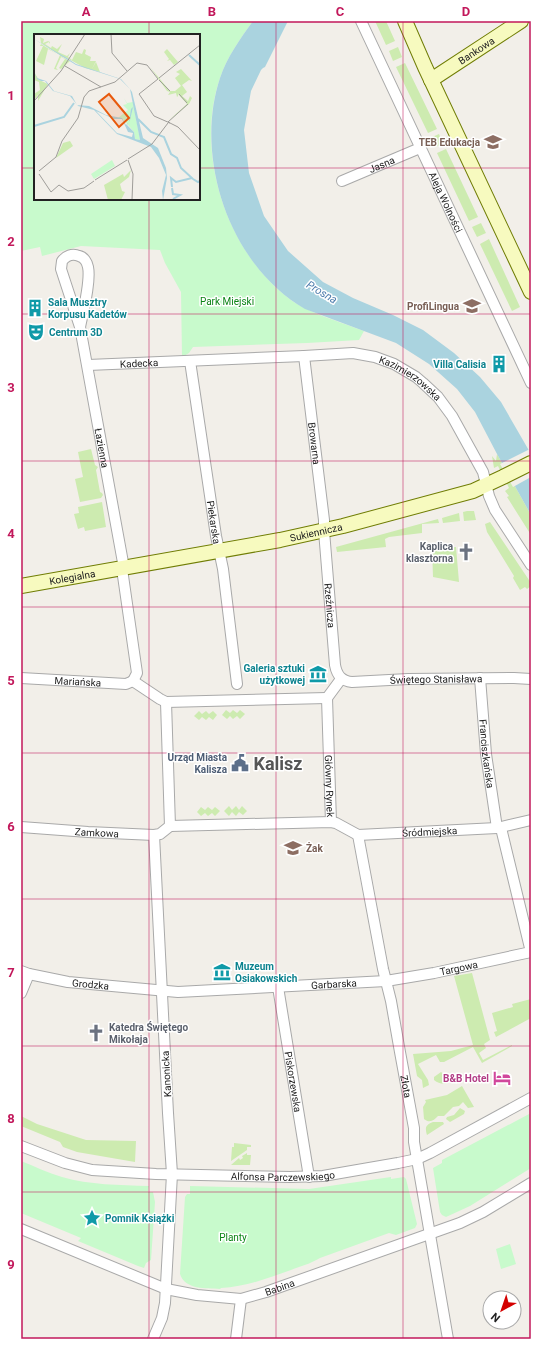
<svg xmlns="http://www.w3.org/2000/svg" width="552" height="1360" viewBox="0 0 552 1360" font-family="Roboto,sans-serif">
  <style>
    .grass { fill: #cdebb0 }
    .park { fill: #c8facc; fill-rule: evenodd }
    .water { fill: #aad3df }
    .pier { fill: #f2efe9 }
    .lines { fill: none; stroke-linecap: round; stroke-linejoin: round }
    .street-casing { stroke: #a9a9a9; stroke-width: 12 }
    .secondary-casing { stroke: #707d05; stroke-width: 16 }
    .street { stroke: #fff; stroke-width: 10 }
    .secondary { stroke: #f7fabf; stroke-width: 14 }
    .grid { fill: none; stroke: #c2185b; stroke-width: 1; stroke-opacity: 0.55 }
    .labels { text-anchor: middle; stroke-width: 3; stroke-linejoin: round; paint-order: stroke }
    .street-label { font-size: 10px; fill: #222; stroke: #fff }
    .education-label { font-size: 10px; font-weight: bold; fill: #785e54; stroke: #fff; text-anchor: end }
    .park-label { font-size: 10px; fill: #0c8416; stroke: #fff }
    .culture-label { font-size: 10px; font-weight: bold; fill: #0d838f; stroke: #fff; text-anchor: start }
    .worship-label { font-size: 10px; font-weight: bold; fill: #5b616d; stroke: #fff; text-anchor: end }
    .service-label { font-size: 10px; font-weight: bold; fill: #4e5e75; stroke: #fff; text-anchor: end }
    .hotel-label { font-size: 10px; font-weight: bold; fill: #b23c85; stroke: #fff; text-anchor: end }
    .water-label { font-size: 11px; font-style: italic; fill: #4a7aab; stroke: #fff }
    .town-label { font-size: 18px; font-weight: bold; fill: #555; stroke: #fff }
    .inset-river { fill: none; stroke: #aad3df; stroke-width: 2 }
    .inset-road { fill: none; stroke: #9f9d99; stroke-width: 1 }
    .view { fill: #e8590c; fill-opacity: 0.15; stroke: #e8590c; stroke-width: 2 }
    .inset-edge { fill: none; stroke: #222; stroke-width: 2 }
    .neatline { fill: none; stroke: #c2185b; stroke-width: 1.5 }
    .grid-label { font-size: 13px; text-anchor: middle; font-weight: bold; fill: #c2185b }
  </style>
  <rect width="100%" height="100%" fill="#f2efe9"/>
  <!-- grass -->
  <path class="grass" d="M 375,21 L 386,21 L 395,41 L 386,45 Z
    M 398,47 L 402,57 L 393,61 L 389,51 Z
    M 405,63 L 437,129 L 428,133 L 396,67 Z
    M 439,134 L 443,144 L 435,147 L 430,138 Z
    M 446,149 L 478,217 L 469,221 L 437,153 Z
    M 481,223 L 486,233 L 477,237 L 472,227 Z
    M 489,239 L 520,307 L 512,311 L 480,244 Z
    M 91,449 L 95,465 L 98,467 L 96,470 L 100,492 L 102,493 L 103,495 L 101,498 L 80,502 L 75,479 L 83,477 L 78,452 Z
    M 497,454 L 531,515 L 531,535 L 507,497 L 509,496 L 505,491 L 509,488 L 498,466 L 494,468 L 492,456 L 496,461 Z
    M 102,502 L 106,527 L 85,531 L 84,527 L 78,529 L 74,514 L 79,513 L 78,507 Z
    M 467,511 L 474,511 L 476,520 L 464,521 L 463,512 Z
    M 459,513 L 460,521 L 443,523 L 442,518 Z
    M 438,519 L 439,523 L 422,524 L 422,533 L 389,537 L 385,539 L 386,547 L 337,552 L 336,547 Z
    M 490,522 L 531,583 L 531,586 L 527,589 L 525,587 L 520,590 L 513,578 L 514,576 L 487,532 L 485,524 Z
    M 456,547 L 459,582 L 433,577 L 432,548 Z
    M 226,710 L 230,713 L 233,710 L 237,713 L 240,710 L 245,714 L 240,719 L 237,716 L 233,719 L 230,716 L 227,719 L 222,715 Z
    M 199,711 L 202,714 L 206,711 L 209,714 L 213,711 L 217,715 L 213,720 L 209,717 L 206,720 L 202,717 L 199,720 L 194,716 Z
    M 229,806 L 232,810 L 236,806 L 239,810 L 242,806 L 247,811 L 243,815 L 239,812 L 236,816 L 232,812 L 229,816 L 224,811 Z
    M 201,807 L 205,810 L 208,807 L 212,810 L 215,807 L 220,811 L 215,816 L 212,813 L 208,816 L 205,813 L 201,816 L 197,812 Z
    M 472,973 L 490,1040 L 484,1044 L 486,1048 L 479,1053 L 483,1060 L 512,1045 L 512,1046 L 482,1063 L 473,1047 L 444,1062 L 440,1062 L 436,1055 L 418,1064 L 428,1080 L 429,1085 L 423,1088 L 422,1080 L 417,1076 L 413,1054 L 451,1051 L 473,1045 L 454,976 Z
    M 531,999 L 531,1018 L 496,1037 L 494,1032 L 497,1031 L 492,1013 L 513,1007 L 512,1004 Z
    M 441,1072 L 445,1075 L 448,1081 L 460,1074 L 461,1076 C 452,1081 444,1088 434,1080 L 434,1077 Z
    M 462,1086 L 474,1107 L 468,1108 L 463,1102 L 459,1106 L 453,1107 L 444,1116 L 438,1116 C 434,1120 430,1124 424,1119 L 423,1107 L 426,1102 L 425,1100 L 447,1095 Z
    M 460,1108 L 465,1111 L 464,1114 L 450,1122 L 446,1119 L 447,1117 L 454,1115 Z
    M 21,1116 L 37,1124 L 86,1140 L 136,1141 L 135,1162 L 77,1152 L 63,1147 L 60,1142 L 21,1126 Z
    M 433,1122 L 443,1122 L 444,1124 L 427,1135 C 425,1128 425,1125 433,1122 Z
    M 234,1143 L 251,1145 L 251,1147 L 247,1147 L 247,1150 L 231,1161 L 232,1147 L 234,1147 Z
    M 247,1153 L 247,1155 L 251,1155 L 250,1165 L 231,1165 L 239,1158 L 240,1160 L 243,1158 L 242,1156 Z"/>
  <!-- park -->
  <path class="park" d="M 21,21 L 253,21 C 240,39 227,57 220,78 C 194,154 227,253 291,300 C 309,313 343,323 364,331 L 359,340 L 307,343 L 193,347 L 189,353 L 182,357 L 181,292 L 165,263 L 160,250 L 81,246 L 42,256 L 40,247 L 21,251 ZM 35,35 L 199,35 L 199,199 L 35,199 Z
    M 531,1113 L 531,1168 L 470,1206 L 446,1217 L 442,1215 L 440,1212 L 433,1168 L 442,1163 L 442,1160 Z
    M 21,1161 C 34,1166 48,1173 62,1177 C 90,1185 119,1185 149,1186 L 148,1192 L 153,1192 L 155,1202 L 151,1260 L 146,1263 L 144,1268 L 138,1266 L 78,1241 L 81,1238 L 21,1213 Z
    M 391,1177 L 391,1179 L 404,1177 L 406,1179 L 417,1224 L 415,1228 L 396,1235 L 389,1233 L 320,1258 C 310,1264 301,1266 291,1270 C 268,1278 246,1287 221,1288 L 220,1289 C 206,1288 185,1290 180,1274 L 185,1197 L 187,1194 L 190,1194 L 190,1186 L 309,1189 Z
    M 510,1244 L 516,1264 L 501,1269 L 496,1249 Z"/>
  <!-- water -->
  <path class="water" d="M 253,21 L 288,21 L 265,67 L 263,68 L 261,70 L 251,91 L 244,130 L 249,173 L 264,216 L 288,251 L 323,282 L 353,298 L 393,315 L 423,330 L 454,353 L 480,377 L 501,402 L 531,454 L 531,515 L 497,454 L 475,412 L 457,389 L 429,364 L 396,343 L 305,309 C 231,267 193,159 220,78 C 227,57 240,39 253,21 Z"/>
  <!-- pier -->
  <path class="pier" d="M 530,449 L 531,477 L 513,487 L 500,464 Z"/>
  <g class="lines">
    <!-- street casing -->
    <g class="street-casing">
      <g id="street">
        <path id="s1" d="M 361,21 L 531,383"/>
        <path id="s2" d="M 342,181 L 420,148"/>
        <path id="s3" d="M 80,327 C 83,312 91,281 88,267 C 87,262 84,257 79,256 C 72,253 66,256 62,261 L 61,269 L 80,327 L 124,568"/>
        <path id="s4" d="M 304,356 L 324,520 L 324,531 L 335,665 C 337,676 342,681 352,682 L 408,679 L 514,678 L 531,679"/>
        <path id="s5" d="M 190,361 L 216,536 L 223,569 L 237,684"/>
        <path id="s6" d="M 88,365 L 304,356 L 353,353 L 375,357 L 394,364 L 416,377 L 423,383 L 438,397 L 452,416 L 483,472 L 489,496 L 495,510 L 531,565"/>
        <path d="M 122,569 L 137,673 L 133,681"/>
        <path id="s7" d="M 21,678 L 126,684 L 133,681"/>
        <path id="s8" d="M 480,678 L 486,754 L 497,828"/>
        <path d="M 133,681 L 160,699 L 166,702 L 327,698"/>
        <path id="s9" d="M 327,698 L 331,822"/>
        <path d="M 327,698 L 341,679"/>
        <path d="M 166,702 L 170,826"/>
        <path id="s10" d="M 170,826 L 331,822 L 336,823 L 358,835 L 497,828 L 531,820"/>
        <path id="s11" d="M 21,827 L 88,832 L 154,835 L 160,834 L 170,826"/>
        <path d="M 501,828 L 531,952"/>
        <path id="s12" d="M 358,835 L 383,969 L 391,1001 L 400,1052 L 414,1128 L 414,1142 L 448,1339"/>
        <path id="s13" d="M 21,971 L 29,974 L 68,982 L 178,992 L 386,981 L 434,973 L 531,952"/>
        <path id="s14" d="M 278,987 L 309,1177"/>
        <path d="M 21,993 L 29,974"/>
        <path id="s15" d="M 21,1146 L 65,1163 L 92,1170 L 156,1174 L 290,1177 L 323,1176 L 398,1163 L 417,1159 L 430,1153 L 531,1098"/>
        <path id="s16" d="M 21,1229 L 166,1289 L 197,1295 L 241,1299 L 266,1292 L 460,1223 L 483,1212 L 531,1183"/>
        <path d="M 153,1339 L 162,1318 L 165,1303 L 172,1174 L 168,1113 L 154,835"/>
        <path d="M 236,1339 L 241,1299"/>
      </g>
    </g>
    <!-- secondary casing -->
    <g class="secondary-casing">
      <g id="secondary">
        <path d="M 405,21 L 425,67 L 531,292"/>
        <path id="s17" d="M 431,80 L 521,21"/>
        <path id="s18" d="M 21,586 L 280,540 L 343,526 L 473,491 L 503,477 L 531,463"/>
      </g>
    </g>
    <!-- street -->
    <use href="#street" class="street"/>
    <!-- secondary -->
    <use href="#secondary" class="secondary"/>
  </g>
  <!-- grid -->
  <path class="grid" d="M 149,21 L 149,35M 276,21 L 276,1339M 403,21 L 403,1339M 21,168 L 35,168M 199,168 L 531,168M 149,199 L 149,1339M 21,314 L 531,314M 21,461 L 531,461M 21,607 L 531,607M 21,753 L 531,753M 21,899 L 531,899M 21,1046 L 531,1046M 21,1192 L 531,1192"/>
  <!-- icons -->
  <defs>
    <g id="university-bare" transform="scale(1.38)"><path d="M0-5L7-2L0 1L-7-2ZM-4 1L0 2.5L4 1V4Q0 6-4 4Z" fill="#8d6e63" stroke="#fff" stroke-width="2.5" paint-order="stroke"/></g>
    <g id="school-bare" transform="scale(1.38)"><path d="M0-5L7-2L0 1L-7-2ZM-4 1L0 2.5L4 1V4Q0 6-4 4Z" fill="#8d6e63" stroke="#fff" stroke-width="2.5" paint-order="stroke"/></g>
    <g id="building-bare" transform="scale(1.38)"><path d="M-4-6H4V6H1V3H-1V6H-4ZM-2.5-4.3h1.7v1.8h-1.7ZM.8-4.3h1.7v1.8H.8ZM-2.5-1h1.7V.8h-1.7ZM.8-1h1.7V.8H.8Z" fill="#0f9aa8" stroke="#fff" stroke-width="2.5" paint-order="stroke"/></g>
    <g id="theatre-bare" transform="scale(1.38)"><path d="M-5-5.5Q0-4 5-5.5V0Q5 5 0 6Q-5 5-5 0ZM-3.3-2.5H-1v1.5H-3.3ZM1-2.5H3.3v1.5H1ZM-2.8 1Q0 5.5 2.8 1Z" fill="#0f9aa8" stroke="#fff" stroke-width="2.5" paint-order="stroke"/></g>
    <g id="church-bare" transform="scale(1.38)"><path d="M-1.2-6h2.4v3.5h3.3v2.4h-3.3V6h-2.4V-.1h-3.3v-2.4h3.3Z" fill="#6b7280" stroke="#fff" stroke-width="2.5" paint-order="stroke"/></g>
    <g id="museum-bare" transform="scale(1.38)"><path d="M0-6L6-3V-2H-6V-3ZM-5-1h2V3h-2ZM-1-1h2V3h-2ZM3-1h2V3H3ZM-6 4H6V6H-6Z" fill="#0f9aa8" stroke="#fff" stroke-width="2.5" paint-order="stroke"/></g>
    <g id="civic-bare" transform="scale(1.38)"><path d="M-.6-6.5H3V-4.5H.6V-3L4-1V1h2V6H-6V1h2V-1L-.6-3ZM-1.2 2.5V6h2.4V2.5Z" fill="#5c6f8a" stroke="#fff" stroke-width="2.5" paint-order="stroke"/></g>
    <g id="hotel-bare" transform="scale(1.38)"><path d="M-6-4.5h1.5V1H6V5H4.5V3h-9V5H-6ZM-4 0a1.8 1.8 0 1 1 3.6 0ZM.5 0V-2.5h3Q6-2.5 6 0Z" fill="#d1479c" stroke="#fff" stroke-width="2.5" paint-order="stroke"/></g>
    <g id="sight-bare" transform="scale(1.38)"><path d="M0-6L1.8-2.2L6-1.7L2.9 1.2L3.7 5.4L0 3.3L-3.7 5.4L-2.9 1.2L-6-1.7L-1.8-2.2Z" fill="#0f9aa8" stroke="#fff" stroke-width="2.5" paint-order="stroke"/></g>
  </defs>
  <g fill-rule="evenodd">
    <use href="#university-bare" x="493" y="142"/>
    <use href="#school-bare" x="472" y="306"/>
    <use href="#building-bare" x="35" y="308"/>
    <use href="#theatre-bare" x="36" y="332"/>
    <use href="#building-bare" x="499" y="364"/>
    <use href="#church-bare" x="466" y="552"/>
    <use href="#museum-bare" x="318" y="674"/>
    <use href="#civic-bare" x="240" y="763"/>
    <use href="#university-bare" x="293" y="848"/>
    <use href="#museum-bare" x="222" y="972"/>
    <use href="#church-bare" x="96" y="1033"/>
    <use href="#hotel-bare" x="502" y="1078"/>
    <use href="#sight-bare" x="92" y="1218"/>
  </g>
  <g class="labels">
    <!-- street labels -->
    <g class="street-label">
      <text dy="4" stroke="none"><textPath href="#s17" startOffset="54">Bankowa</textPath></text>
      <text dy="4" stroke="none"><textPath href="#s2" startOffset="43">Jasna</textPath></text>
      <text dy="4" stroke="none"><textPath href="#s1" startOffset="200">Aleja Wolności</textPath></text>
      <text dy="4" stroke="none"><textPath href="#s6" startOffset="51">Kadecka</textPath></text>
      <text dy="4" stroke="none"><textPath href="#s6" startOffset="329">Kazimierzowska</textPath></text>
      <text dy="4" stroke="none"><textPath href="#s4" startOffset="88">Browarna</textPath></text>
      <text dy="4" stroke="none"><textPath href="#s3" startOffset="287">Łazienna</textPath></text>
      <text dy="4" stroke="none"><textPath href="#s5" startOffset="163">Piekarska</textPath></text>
      <text dy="4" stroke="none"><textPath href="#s18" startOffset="300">Sukiennicza</textPath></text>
      <text dy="4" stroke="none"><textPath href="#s18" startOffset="52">Kolegialna</textPath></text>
      <text dy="4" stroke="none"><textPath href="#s4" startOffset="251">Rzeźnicza</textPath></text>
      <text dy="4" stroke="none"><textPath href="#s4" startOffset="421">Świętego Stanisława</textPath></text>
      <text dy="4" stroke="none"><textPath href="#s7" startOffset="57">Mariańska</textPath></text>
      <text dy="4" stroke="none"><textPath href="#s8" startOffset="76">Franciszkańska</textPath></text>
      <text dy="4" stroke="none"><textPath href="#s9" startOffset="88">Główny Rynek</textPath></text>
      <text dy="4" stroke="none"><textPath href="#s11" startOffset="76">Zamkowa</textPath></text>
      <text dy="4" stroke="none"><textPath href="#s10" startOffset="263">Śródmiejska</textPath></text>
      <text dy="4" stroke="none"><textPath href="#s13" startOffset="441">Targowa</textPath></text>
      <text dy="4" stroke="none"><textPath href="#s13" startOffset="71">Grodzka</textPath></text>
      <text dy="4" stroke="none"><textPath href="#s13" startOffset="315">Garbarska</textPath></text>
      <text transform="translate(166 1074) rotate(-93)" y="4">Kanonicka</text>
      <text dy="4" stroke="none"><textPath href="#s14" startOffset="96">Piskorzewska</textPath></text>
      <text dy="4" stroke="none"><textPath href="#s12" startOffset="256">Złota</textPath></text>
      <text dy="4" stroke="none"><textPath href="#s15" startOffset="266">Alfonsa Parczewskiego</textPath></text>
      <text dy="4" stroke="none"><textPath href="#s16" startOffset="273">Babina</textPath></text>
    </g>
    <!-- education labels -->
    <g class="education-label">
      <text x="480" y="146">TEB Edukacja</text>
      <text x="459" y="310">ProfiLingua</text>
      <text x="306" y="852" text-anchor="start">Żak</text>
    </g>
    <!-- park labels -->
    <g class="park-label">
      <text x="227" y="305">Park Miejski</text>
      <text x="233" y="1241">Planty</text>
    </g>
    <!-- culture labels -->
    <g class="culture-label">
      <text x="48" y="306">Sala Musztry<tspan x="48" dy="12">Korpusu Kadetów</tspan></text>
      <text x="49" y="336">Centrum 3D</text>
      <text x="486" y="368" text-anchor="end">Villa Calisia</text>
      <text x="305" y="672" text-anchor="end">Galeria sztuki<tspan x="305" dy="12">użytkowej</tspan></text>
      <text x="235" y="970">Muzeum<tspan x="235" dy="12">Osiakowskich</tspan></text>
      <text x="105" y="1222">Pomnik Książki</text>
    </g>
    <!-- worship labels -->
    <g class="worship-label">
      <text x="453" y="550">Kaplica<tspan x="453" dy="12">klasztorna</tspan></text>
      <text x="109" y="1031" text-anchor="start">Katedra Świętego<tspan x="109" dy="12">Mikołaja</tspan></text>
    </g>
    <!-- service labels -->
    <g class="service-label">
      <text x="227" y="761">Urząd Miasta<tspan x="227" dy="12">Kalisza</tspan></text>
    </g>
    <!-- hotel labels -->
    <g class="hotel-label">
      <text x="489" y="1082">B&amp;B Hotel</text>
    </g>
    <!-- water labels -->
    <g class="water-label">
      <text transform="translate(322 292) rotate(31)" y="4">Prosna</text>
    </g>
    <!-- town labels -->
    <g class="town-label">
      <text x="278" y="770">Kalisz</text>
    </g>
  </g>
  <!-- overview -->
  <g transform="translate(34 34)">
    <rect width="166" height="166" fill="#f2efe9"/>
    <path d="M 6,3 L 10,5 L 9,9 L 14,7 L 16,8 L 16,10 L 15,8 L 11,10 L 17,14 L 18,12 L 23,15 L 28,10 L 24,18 L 33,22 L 36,19 L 34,23 L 38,26 L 42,18 L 48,20 L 50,15 L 52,16 L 51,20 L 57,23 L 56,27 L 62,27 L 58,35 L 62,28 L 66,38 L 51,34 L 33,24 L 26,22 L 36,27 L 27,35 L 25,34 L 31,25 L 27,23 L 22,34 L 24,36 L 20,35 L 26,21 L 7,9 ZM 7,10 L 23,20 L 14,15 L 10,31 L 2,27 L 9,12 L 6,12 ZM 133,15 L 144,28 L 140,31 L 136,26 L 133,27 L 135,25 L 130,18 ZM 116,33 L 136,57 L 141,57 L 147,52 L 141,44 L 146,40 L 142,38 L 147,35 L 158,47 L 155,46 L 148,51 L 153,58 L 148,62 L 154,67 L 156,62 L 158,64 L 155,70 L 134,87 L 153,70 L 144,60 L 144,62 L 143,63 L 142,59 L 134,61 L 136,58 L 133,57 ZM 0,38 L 5,46 L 3,45 L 14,50 L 4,67 L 4,61 L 0,66 L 0,60 L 6,56 L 5,48 L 0,46 ZM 36,107 L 39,112 L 22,124 L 29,109 ZM 97,136 L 95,143 L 86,150 L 88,157 L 91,158 L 87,166 L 74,166 L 70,151 L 89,140 L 90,143 Z" fill="#cdebb0"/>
    <path d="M 90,64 L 93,69 L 99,68 L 106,106 L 101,105 L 100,98 L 89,85 L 84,84 L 94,76 L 89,71 L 93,70 ZM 78,126 L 81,132 L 60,145 L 57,140 Z" fill="#c8facc"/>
    <path d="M 0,5 L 33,24 L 42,30 L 87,45 L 96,55 L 98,58 L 109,104 L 124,114 L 132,134 L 133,144 L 129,166 L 128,157 L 132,141 L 125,124 L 117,113 L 83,100 L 60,76 L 44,72 L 36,62 L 19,57 L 11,47 L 7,47 L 3,45 L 0,37 L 3,44 L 12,47 L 20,57 L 38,62 L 43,71 L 55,72 L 72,81 L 88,84 L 92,91 L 95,88 L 97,75 L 99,73 L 96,86 L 93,91 L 100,98 L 101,105 L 106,106 L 96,55 L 86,45 L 42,31 ZM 62,77 L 80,85 L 88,85 L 94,98 L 99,99 L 98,103 L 83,99 Z" fill="#aad3df" fill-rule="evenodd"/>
    <path class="inset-river" d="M 155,21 L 166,31M 104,85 L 117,98 L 130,103 L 137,120 L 143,124 L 147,134 L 159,145 L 164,148 L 166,147M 0,92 L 30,83 L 40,69M 138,153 L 137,144 L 142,148 L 158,144M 138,154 L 139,160 L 146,161 L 139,165"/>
    <path class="inset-road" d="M 77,0 L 78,19 L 93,37M 31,32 L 67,53M 27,37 L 51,0M 125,44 L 166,11M 124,45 L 105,60 L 120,82 L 136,89M 125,46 L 136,57M 145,60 L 153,69M 0,67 L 27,37M 134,88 L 144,93 L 166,116M 134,88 L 154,70M 94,125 L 118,110 L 134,89M 94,126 L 99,140 L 98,166M 5,137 L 22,123 L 28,107 L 44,84 L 50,63 L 55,57 L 81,48 L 103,29 L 113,31 L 124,45M 5,140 L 17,158 L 25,151 L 34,157 L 50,154M 61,146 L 93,126M 50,154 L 60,147"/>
    <path class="view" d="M 75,60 L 95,84 L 85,93 L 65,68 Z"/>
    <rect width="166" height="166" class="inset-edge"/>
  </g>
  <!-- border -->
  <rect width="552" height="1360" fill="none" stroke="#ffffff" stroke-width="44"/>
  <!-- north arrow -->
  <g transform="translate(502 1310) rotate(220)"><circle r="19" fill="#ffffff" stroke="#a7a7a7"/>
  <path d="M0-3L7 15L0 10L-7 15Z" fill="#d40000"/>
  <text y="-6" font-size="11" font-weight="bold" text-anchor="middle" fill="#222222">N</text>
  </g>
  <rect x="22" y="22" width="508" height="1316" class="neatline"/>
  <g class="grid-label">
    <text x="86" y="16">A</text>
    <text x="212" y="16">B</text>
    <text x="340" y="16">C</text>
    <text x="466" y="16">D</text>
    <text x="11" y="100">1</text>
    <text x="11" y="246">2</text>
    <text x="11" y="392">3</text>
    <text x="11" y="538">4</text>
    <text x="11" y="685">5</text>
    <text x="11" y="831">6</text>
    <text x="11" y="977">7</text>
    <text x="11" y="1123">8</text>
    <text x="11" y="1269">9</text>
  </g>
</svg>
